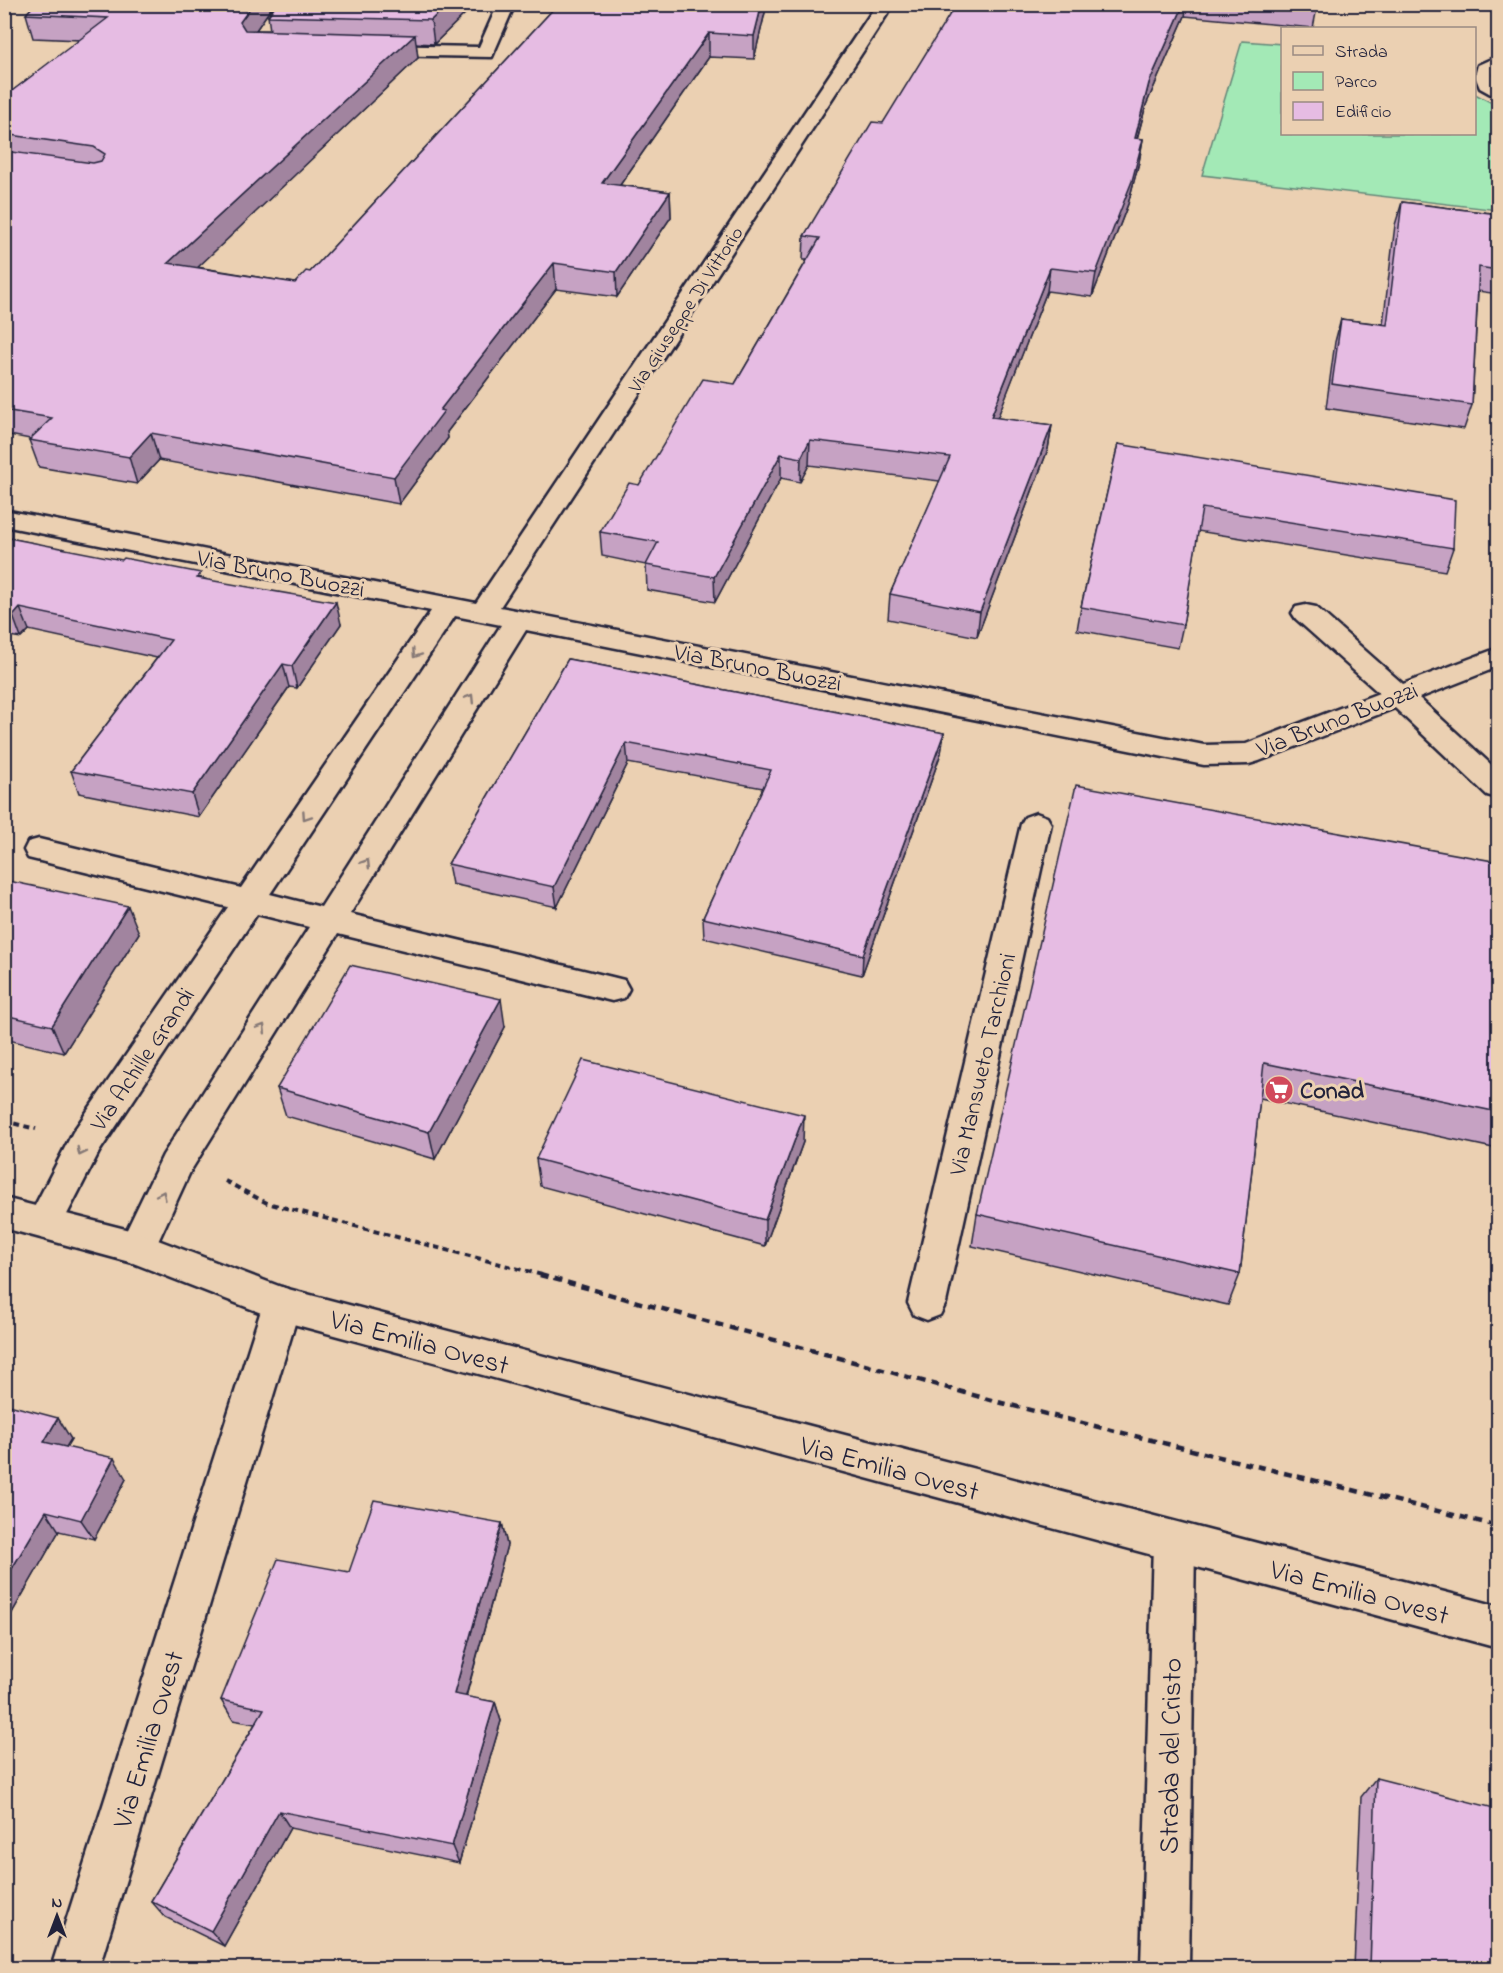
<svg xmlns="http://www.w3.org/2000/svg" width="1503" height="1973" viewBox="0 0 1503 1973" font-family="'Indie Flower',sans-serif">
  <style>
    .green { fill: #a3e9b6; stroke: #628678; stroke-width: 1.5 }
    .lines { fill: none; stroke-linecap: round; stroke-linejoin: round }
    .lane-casing { stroke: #22223b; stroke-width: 5 }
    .street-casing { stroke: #22223b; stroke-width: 5 }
    .secondary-casing { stroke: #22223b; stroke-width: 5 }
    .path-far1 { stroke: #22223b; stroke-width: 4; stroke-dasharray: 6 4.5; stroke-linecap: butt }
    .path { stroke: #22223b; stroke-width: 4.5; stroke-dasharray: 8 6; stroke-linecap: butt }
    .lane { fill: #ebd0b2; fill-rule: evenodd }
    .street { fill: #ebd0b2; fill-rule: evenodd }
    .secondary { fill: #ebd0b2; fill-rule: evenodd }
    .wall { fill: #c6a2c3; stroke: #22223b; stroke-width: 1.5 }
    .shaded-wall { fill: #a1849f; stroke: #22223b; stroke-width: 1.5 }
    .building { fill: #e6bce3; stroke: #22223b; stroke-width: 1.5 }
    .oneway { stroke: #867976 }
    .labels { text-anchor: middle; stroke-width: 6; stroke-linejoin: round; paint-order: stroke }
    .far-street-label { font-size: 20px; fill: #22223b; stroke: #ebd0b2 }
    .street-label { font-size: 24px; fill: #22223b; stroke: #ebd0b2 }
    .poi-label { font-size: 24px; font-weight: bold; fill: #22223b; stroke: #ebd0b2; text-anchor: start }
    .near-street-label { font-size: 28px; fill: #22223b; stroke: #ebd0b2 }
  </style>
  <rect width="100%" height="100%" fill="#ebd0b2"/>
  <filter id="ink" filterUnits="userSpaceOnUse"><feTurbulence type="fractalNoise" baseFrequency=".0167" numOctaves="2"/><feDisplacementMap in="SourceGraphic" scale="12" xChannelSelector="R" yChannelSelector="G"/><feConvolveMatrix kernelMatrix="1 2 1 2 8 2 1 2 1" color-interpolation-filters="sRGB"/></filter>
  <g filter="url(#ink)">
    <!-- green -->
    <path class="green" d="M 1242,41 L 1282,44 L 1282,134 L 1474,134 L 1475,94 L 1498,106 L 1498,210 L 1202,175 Z"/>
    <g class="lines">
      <!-- lane casing -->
      <g class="lane-casing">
        <path id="lane" d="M 498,4 L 515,4 L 492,57 L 372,55 L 363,50 L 372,45 L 479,47 Z
          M 1036,813 L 1047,817 L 1051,824 L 946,1303 L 940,1315 L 927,1320 L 914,1315 L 908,1303 L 1021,824 L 1025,817 Z"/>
      </g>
      <!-- street casing -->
      <g class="street-casing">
        <path id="street" d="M 877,4 L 894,4 L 500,607 L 1204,745 L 1246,744 L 1379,693 L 1296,619 L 1292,613 L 1296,607 L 1306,605 L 1316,607 L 1403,684 L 1498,648 L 1498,667 L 1419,698 L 1498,771 L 1498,798 L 1487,795 L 1395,708 L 1259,761 L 1249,764 L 1204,765 L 526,630 L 350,914 L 612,977 L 624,980 L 629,989 L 624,998 L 612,1001 L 338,934 L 190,1172 L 150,1259 L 137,1264 L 124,1259 L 118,1248 L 163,1155 L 309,927 L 257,914 L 99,1152 L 57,1234 L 44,1238 L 31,1234 L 26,1223 L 73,1132 L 228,907 L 28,858 L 24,850 L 28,842 L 39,839 L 241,888 L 431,611 L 4,526 L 4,510 L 476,603 ZM 455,616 L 501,625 L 321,907 L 270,894 Z
          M 1498,56 L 1498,69 L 1494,71 L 1493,76 L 1498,84 L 1498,98 L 1480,88 L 1475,76 L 1478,65 Z
          M 282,1287 L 295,1292 L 301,1304 L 99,1968 L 51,1968 L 263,1304 L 269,1292 Z
          M 1174,1523 L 1189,1529 L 1195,1543 L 1189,1968 L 1141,1968 L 1153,1543 L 1159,1529 Z"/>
      </g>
      <!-- secondary casing -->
      <g class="secondary-casing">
        <path id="secondary" d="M 4,1198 L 137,1232 L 284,1288 L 1498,1606 L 1498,1648 L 282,1321 L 133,1263 L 4,1228 Z"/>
      </g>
      <!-- path-far1 -->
      <path class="path-far1" d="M 4,1121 L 36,1129
        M 225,1181 L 267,1203 L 546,1276"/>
      <!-- path -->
      <path class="path" d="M 540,1275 L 1002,1403 L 1498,1526
        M 1497,1433 L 1498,1355"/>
      <!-- lane -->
      <use href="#lane" class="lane"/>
      <!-- street -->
      <use href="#street" class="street"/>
      <!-- secondary -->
      <use href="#secondary" class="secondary"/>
    </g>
    <!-- wall -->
    <path class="wall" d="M 35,4 L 274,4 L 256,30 L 270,30 L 268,16 L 276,4 L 475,4 L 434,44 L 416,43 L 418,58 L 197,267 L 295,283 L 310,272 L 558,4 L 767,4 L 754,59 L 709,57 L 620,185 L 670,192 L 671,217 L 617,297 L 556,289 L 447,432 L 448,438 L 399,504 L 159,460 L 137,484 L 39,467 L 29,440 L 30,439 L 4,434 L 4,97 L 80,40 L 33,38 L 26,14 Z
      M 977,4 L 1317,4 L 1317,8 L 1313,28 L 1185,16 L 1146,105 L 1137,139 L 1143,139 L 1139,162 L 1128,204 L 1092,297 L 1047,291 L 997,418 L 1052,425 L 1048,449 L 977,637 L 888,619 L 890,594 L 940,481 L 809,465 L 800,482 L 781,478 L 715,602 L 647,590 L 646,565 L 602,556 L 600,532 L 639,485 L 735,384 L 807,260 L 803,260 L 804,236 L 883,123 L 977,7 Z
      M 1402,202 L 1498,214 L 1498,294 L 1478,291 L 1472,405 L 1464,429 L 1326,408 L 1335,342 L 1341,319 L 1383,324 L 1395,225 Z
      M 1118,444 L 1453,548 L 1445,571 L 1198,531 L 1183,625 L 1178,648 L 1077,630 L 1081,607 Z
      M 4,537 L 202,578 L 341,624 L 297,688 L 289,687 L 199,817 L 79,793 L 71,771 L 157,658 L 29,630 L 21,638 L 4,635 Z
      M 568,659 L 944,733 L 941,753 L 862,975 L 704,938 L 703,918 L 763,788 L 628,763 L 557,907 L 452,884 L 448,864 Z
      M 1498,862 L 1498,1149 L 1260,1098 L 1240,1274 L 1228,1305 L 972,1246 L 977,1214 Z
      M 4,880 L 139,933 L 64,1053 L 4,1039 Z
      M 505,1027 L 435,1159 L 286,1116 L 277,1088 Z
      M 803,1142 L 765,1246 L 540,1186 L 536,1159 Z
      M 4,1408 L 71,1439 L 66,1447 L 126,1479 L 94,1539 L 59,1531 L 5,1625 L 4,1625 Z
      M 502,1523 L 507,1545 L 466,1697 L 495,1702 L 501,1721 L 459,1863 L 290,1828 L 224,1946 L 165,1917 L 151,1901 L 255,1724 L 233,1720 L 221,1700 L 349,1572 Z
      M 1376,1778 L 1498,1968 L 1354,1968 L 1361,1797 Z"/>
    <!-- shaded-wall -->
    <path class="shaded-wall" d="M 253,4 L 274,4 L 245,46 L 240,22 Z
      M 448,4 L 475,4 L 434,44 L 431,20 Z
      M 762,4 L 767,4 L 754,59 L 754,36 Z
      M 1184,4 L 1187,4 L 1185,16 L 1146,105 L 1131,161 L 1135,138 L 1149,83 Z
      M 709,33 L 709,57 L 604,208 L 602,183 Z
      M 415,35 L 418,58 L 175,289 L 168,263 Z
      M 1143,139 L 1139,162 L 1128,204 L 1092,297 L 1096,273 Z
      M 670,192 L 671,217 L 617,297 L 616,272 Z
      M 554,263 L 556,289 L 447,432 L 448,438 L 399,504 L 394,477 L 440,410 Z
      M 1050,268 L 1047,291 L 988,442 L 991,417 Z
      M 1052,425 L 1048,449 L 977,637 L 980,612 Z
      M 151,433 L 159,460 L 137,484 L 129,457 Z
      M 810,440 L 809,465 L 800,482 L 801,458 Z
      M 781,454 L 781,478 L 715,602 L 714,577 Z
      M 336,602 L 341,624 L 297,688 L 292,666 Z
      M 20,608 L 29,630 L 21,638 L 13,616 Z
      M 283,664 L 289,687 L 199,817 L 192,794 Z
      M 944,733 L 941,753 L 862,975 L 863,955 Z
      M 626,743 L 628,763 L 557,907 L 554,887 Z
      M 128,906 L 139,933 L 64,1053 L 52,1026 Z
      M 501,999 L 505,1027 L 435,1159 L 429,1132 Z
      M 804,1115 L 803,1142 L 765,1246 L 765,1220 Z
      M 58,1418 L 71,1439 L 57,1462 L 44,1442 Z
      M 114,1458 L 126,1479 L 94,1539 L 81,1520 Z
      M 46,1511 L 59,1531 L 5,1625 L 4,1624 L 4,1582 Z
      M 502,1523 L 507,1545 L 461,1714 L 454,1694 Z
      M 495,1702 L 501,1721 L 459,1863 L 452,1846 Z
      M 279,1811 L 290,1828 L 224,1946 L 211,1931 Z"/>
    <!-- building -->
    <path class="building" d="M 35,4 L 253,4 L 240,22 L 245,30 L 415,35 L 168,263 L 295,283 L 306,271 L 310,272 L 558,4 L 762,4 L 754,36 L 709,33 L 602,183 L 670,192 L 616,272 L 554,263 L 440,410 L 444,411 L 394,477 L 151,433 L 129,457 L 29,440 L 52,418 L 4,410 L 4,151 L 93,163 L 101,161 L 105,154 L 94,147 L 4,134 L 4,97 L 108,18 L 26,14 Z
      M 276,4 L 448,4 L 431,20 L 268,16 Z
      M 956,4 L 979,7 L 979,4 L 1184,4 L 1149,83 L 1135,138 L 1143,139 L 1132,181 L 1096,273 L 1050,268 L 991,417 L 1052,425 L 980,612 L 890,594 L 950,457 L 810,440 L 801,458 L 781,454 L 714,577 L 646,565 L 658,542 L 600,532 L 629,483 L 639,485 L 703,379 L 735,384 L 820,238 L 804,236 L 872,122 L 883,123 Z
      M 1285,4 L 1317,4 L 1317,8 Z
      M 1402,202 L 1498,214 L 1498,270 L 1479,267 L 1472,405 L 1332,384 L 1341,319 L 1387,325 Z
      M 1118,444 L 1455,500 L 1453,548 L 1202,508 L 1183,625 L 1081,607 Z
      M 4,537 L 122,560 L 124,558 L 201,573 L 197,578 L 336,602 L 292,666 L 283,664 L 192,794 L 71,771 L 171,640 L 20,608 L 13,616 L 4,614 Z
      M 568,659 L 944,733 L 863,955 L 703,918 L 771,770 L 626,743 L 554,887 L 448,864 Z
      M 1076,785 L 1498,862 L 1498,1112 L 1264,1063 L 1240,1274 L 977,1214 Z
      M 4,880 L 128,906 L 52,1026 L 4,1015 Z
      M 350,965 L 501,999 L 429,1132 L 277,1088 Z
      M 583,1060 L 804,1115 L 765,1220 L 536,1159 Z
      M 9,1405 L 58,1418 L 44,1442 L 114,1458 L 81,1520 L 46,1511 L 4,1582 L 4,1408 L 7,1409 Z
      M 374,1500 L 502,1523 L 454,1694 L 495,1702 L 452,1846 L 279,1811 L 211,1931 L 151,1901 L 264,1709 L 221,1700 L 278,1559 L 349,1572 Z
      M 1376,1778 L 1498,1809 L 1498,1968 L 1370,1968 Z
      M 186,1963 L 205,1968 L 183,1968 Z"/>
    <!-- one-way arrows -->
    <defs><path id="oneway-chevron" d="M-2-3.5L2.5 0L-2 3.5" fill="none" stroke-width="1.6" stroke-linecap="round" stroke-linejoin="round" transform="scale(1.5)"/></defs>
    <g class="oneway">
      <use href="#oneway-chevron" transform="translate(416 654) rotate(124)"/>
      <use href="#oneway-chevron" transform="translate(470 698) rotate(-58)"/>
      <use href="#oneway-chevron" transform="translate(306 816) rotate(124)"/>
      <use href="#oneway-chevron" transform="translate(366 863) rotate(-58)"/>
      <use href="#oneway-chevron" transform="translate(262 1028) rotate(-58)"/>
      <use href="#oneway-chevron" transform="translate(81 1152) rotate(117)"/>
      <use href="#oneway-chevron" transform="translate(162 1195) rotate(-65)"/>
    </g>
  </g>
  <!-- icons -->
  <defs>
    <g id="supermarket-disc" transform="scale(1.5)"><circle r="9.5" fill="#d1495b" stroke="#ebd0b2"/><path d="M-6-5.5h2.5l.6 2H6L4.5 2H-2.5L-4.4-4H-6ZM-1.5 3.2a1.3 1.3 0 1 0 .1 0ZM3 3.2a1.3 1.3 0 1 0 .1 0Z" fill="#fff"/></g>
  </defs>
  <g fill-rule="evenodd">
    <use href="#supermarket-disc" x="1279" y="1090"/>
  </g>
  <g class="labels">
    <!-- far-street labels -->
    <g class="far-street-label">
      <text transform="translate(685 309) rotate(-57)" y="7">Via Giuseppe Di Vittorio</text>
    </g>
    <!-- street labels -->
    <g class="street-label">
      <text transform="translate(281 573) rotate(11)" y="8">Via Bruno Buozzi</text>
      <text transform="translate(758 667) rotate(11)" y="8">Via Bruno Buozzi</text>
      <text transform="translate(1337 719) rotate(-21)" y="8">Via Bruno Buozzi</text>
      <text transform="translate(142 1059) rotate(-56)" y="8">Via Achille Grandi</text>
      <text transform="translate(982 1064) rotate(-77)" y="8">Via Mansueto Tarchioni</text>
    </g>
    <!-- poi labels -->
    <g class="poi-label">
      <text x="1300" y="1098">Conad</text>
    </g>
    <!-- near-street labels -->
    <g class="near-street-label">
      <text transform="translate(420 1341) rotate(15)" y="10">Via Emilia Ovest</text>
      <text transform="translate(890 1467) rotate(15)" y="10">Via Emilia Ovest</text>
      <text transform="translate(1360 1591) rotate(15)" y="10">Via Emilia Ovest</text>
      <text transform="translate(147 1739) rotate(-73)" y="10">Via Emilia Ovest</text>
      <text transform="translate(1169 1756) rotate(-89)" y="10">Strada del Cristo</text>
    </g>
  </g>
  <!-- margin -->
  <rect width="1503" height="1973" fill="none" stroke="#ebd0b2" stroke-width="24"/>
  <rect x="12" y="12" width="1479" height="1949" fill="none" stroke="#22223b" stroke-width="2" filter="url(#ink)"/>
  <!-- legend -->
  <rect x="1281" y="27" width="195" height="108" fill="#ebd0b2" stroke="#9b8a82" stroke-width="1.5"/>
  <rect x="1293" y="46" width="30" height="9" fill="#ebd0b2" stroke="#9b8a82" stroke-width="1.5"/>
  <text x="1335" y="57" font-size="18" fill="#22223b">Strada</text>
  <rect x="1293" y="72" width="30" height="18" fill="#a3e9b6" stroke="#9b8a82" stroke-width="1.5"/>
  <text x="1335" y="87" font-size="18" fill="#22223b">Parco</text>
  <rect x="1293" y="102" width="30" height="18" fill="#e6bce3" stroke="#9b8a82" stroke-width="1.5"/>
  <text x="1335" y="117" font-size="18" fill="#22223b">Edificio</text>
  <!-- north arrow -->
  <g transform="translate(57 1916)" stroke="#ebd0b2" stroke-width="4.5" paint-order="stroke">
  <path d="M0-4.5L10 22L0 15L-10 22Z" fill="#22223b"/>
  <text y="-9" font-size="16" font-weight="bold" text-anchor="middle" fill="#22223b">N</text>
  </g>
</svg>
